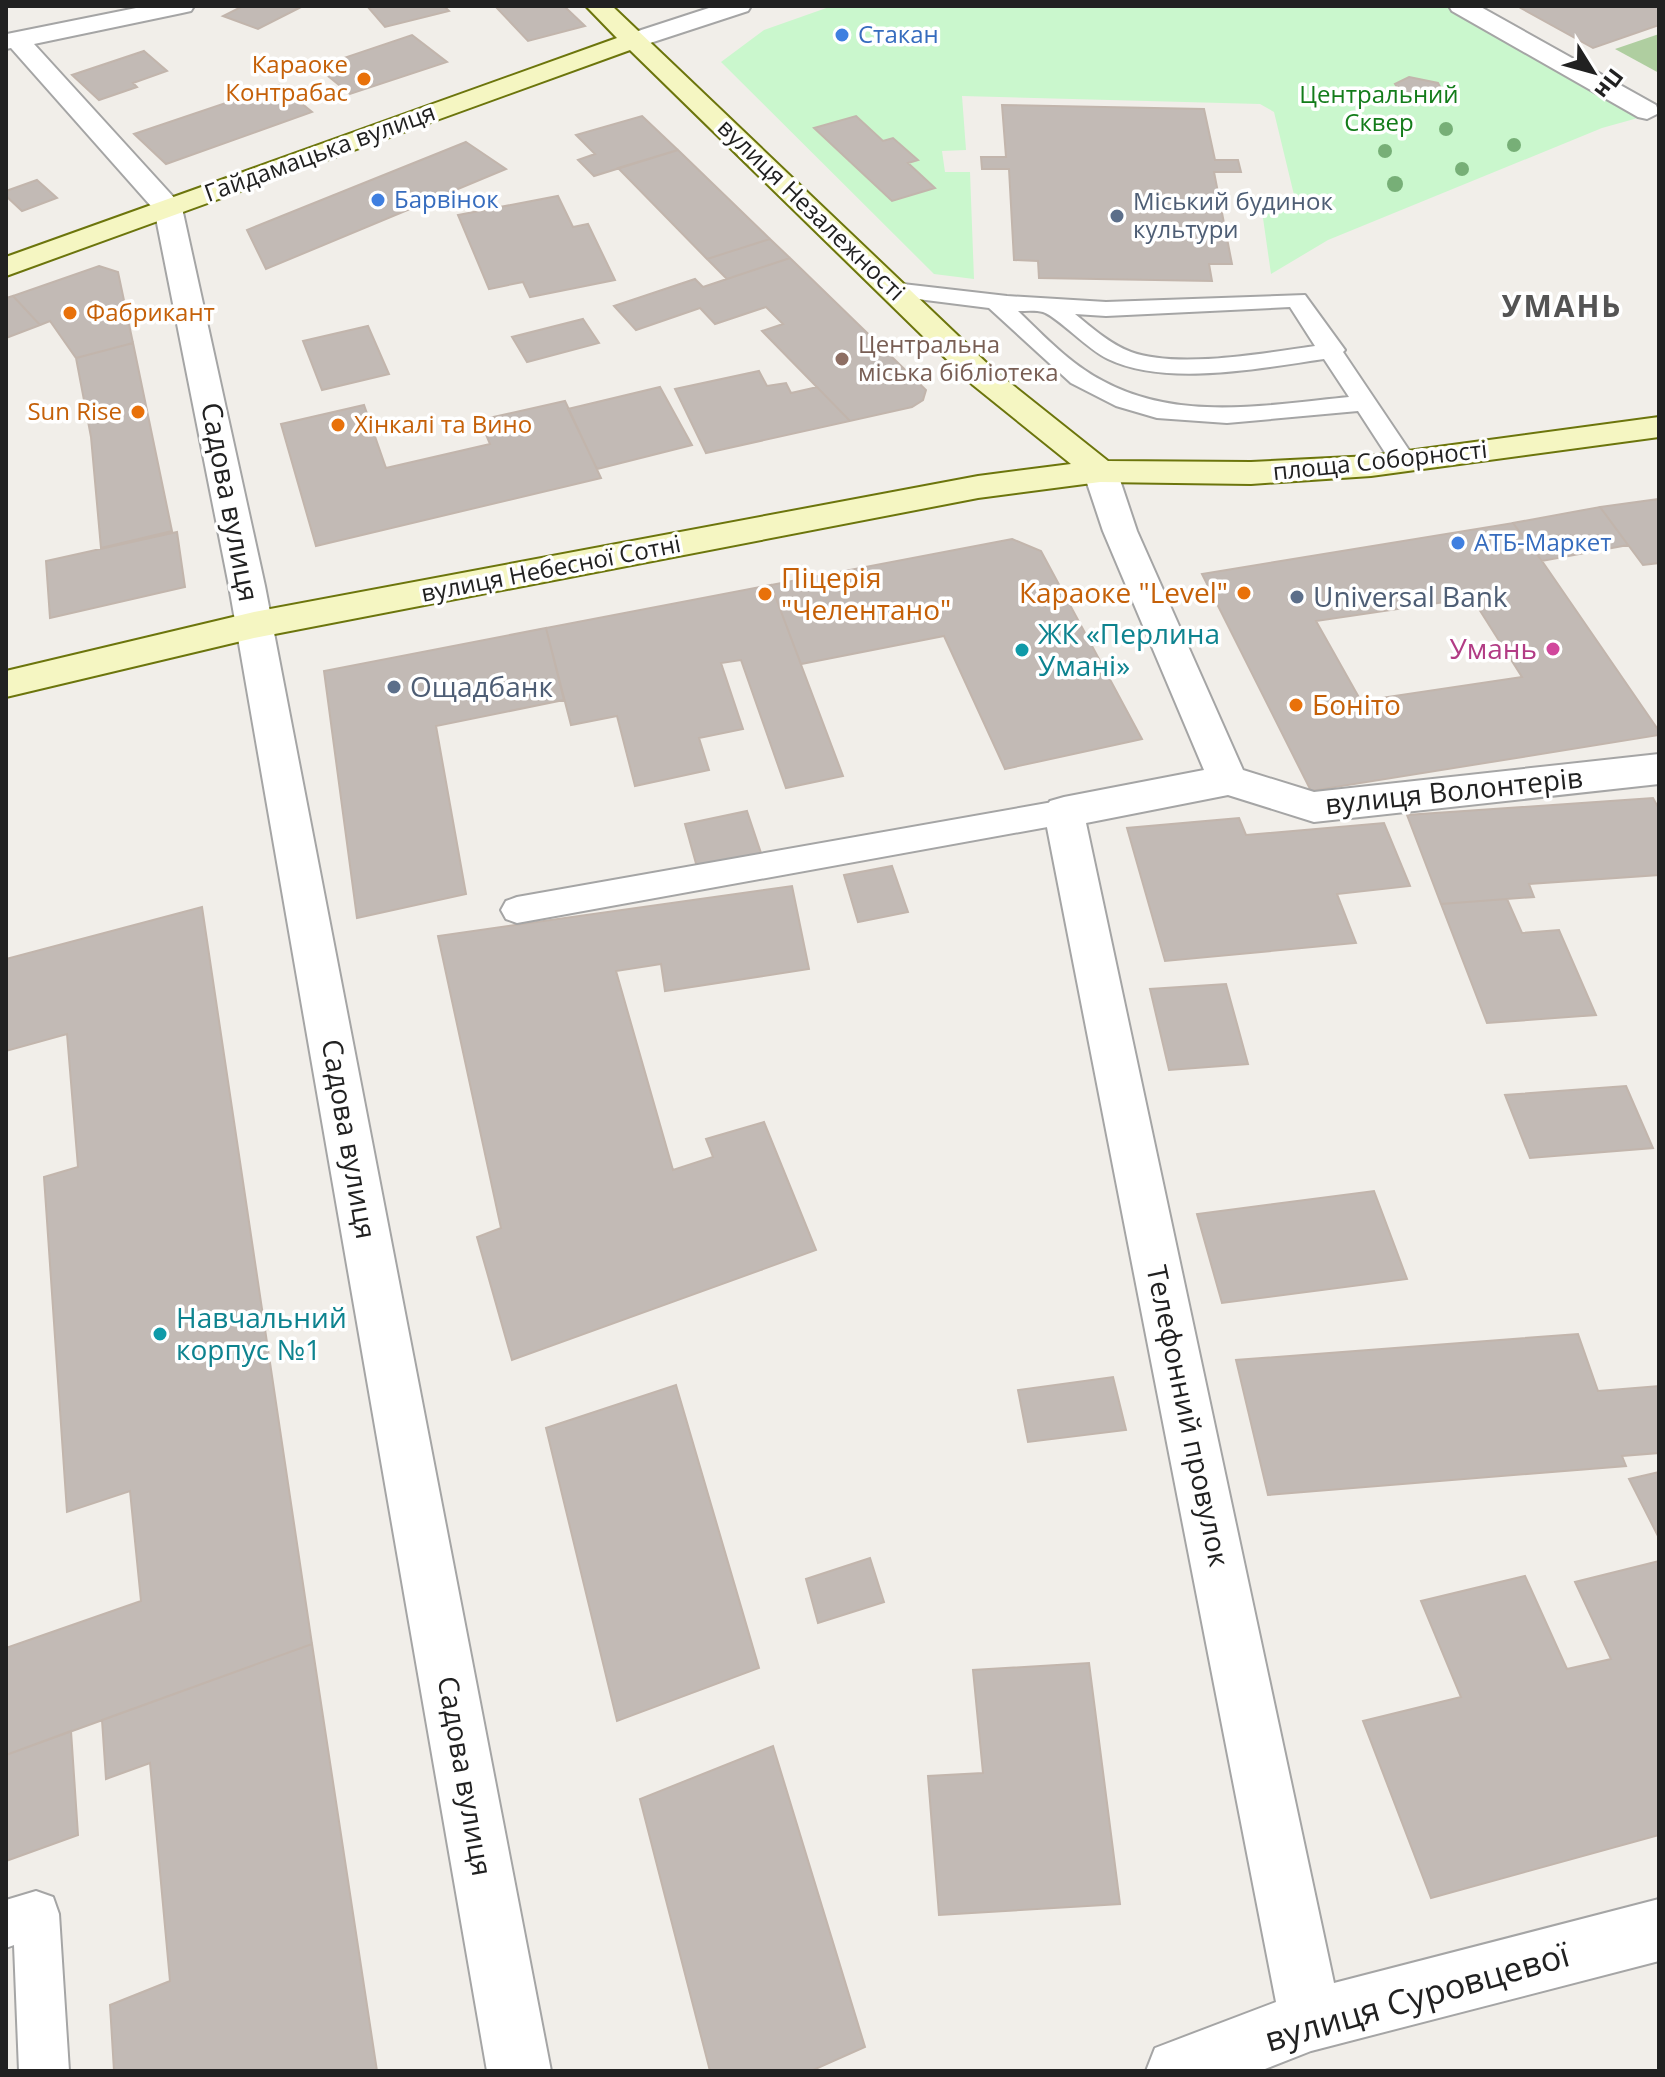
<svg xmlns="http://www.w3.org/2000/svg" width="1665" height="2077" viewBox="0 0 1665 2077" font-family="'Open Sans',sans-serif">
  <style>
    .forest { fill: #afcea0 }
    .park { fill: #caf7cd }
    .building { fill: #c2bab5; stroke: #c2b5ac; stroke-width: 2; fill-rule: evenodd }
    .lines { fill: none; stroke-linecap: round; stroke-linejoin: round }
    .service-casing { stroke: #a5a5a5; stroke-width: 4 }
    .minor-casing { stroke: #a5a5a5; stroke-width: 4 }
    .tertiary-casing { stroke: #a5a5a5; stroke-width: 4 }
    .secondary-casing { stroke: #6c750c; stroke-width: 4 }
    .service { fill: #fff; fill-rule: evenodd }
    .minor { fill: #fff; fill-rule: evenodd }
    .tertiary { fill: #fff; fill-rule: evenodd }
    .secondary { fill: #f5f6c2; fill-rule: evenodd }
    .tree { fill: #77af77 }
    .shop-dot { fill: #3f7fe0; stroke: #fff; stroke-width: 3 }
    .food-dot { fill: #e8710a; stroke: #fff; stroke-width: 3 }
    .service-dot { fill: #5c6f8a; stroke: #fff; stroke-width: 3 }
    .education-dot { fill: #8d6e63; stroke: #fff; stroke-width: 3 }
    .hotel-dot { fill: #d1479c; stroke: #fff; stroke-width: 3 }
    .culture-dot { fill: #0f9aa8; stroke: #fff; stroke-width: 3 }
    .labels { text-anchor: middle; stroke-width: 7; stroke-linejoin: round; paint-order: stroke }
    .far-shop-label { font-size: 24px; fill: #366cbe; stroke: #fff; text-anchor: start }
    .far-food-label { font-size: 24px; fill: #c56008; stroke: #fff; text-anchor: end }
    .far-park-label { font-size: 24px; fill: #137c1a; stroke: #fff }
    .far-street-label { font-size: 24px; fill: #212121; stroke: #fff }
    .far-service-label { font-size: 24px; fill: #4e5e75; stroke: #fff; text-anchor: start }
    .far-education-label { font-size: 24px; fill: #785e54; stroke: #fff; text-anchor: start }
    .street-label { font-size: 28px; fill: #212121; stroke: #fff }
    .food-label { font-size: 28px; fill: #c56008; stroke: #fff; text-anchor: start }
    .service-label { font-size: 28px; fill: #4e5e75; stroke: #fff; text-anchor: start }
    .culture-label { font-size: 28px; fill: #0d838f; stroke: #fff; text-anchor: start }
    .hotel-label { font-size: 28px; fill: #b23c85; stroke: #fff; text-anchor: end }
    .far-district-label { font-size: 30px; font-weight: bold; letter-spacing: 2px; fill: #545454; stroke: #fff }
    .near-street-label { font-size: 34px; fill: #212121; stroke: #fff }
  </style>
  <rect width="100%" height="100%" fill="#f1eee9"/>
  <!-- forest -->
  <path class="forest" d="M 1659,34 L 1659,73 L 1615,49 Z"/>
  <!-- park -->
  <path class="park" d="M 832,6 L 1449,6 L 1645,116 L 1602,128 L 1328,240 L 1271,274 L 1261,204 L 1295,199 L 1274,112 L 1260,104 L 962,96 L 966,150 L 942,151 L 945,172 L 970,172 L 974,279 L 934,274 L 721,62 L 764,30 Z"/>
  <!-- building -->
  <path class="building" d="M 243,6 L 303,6 L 258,29 L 223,16 Z
    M 367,6 L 444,6 L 449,11 L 385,27 Z
    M 495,6 L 564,6 L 585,26 L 528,41 Z
    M 1659,6 L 1659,25 L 1593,48 L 1519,7 Z
    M 412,35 L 447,62 L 350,94 L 317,67 Z
    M 144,51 L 167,71 L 133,83 L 137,87 L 99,100 L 72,75 Z
    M 1409,77 L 1438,83 L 1444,94 L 1427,101 L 1403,96 L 1395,84 Z
    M 279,85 L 312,112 L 166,164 L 134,134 Z
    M 1002,105 L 1204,109 L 1215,160 L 1238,160 L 1241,172 L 1214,172 L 1232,264 L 1209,264 L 1212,281 L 1039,278 L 1038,261 L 1014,260 L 1009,169 L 982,169 L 981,157 L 1006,157 Z
    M 642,116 L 678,150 L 594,176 L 578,160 L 595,154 L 576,135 Z
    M 856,116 L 883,141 L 893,138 L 918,160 L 908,163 L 935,188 L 892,201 L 814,128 Z
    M 466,142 L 506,169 L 266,269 L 247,230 Z
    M 678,150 L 770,239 L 707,259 L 618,168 Z
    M 37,180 L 57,198 L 22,211 L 6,196 L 6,191 Z
    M 558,196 L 573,227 L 588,224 L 615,280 L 530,297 L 523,282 L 489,289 L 458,215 Z
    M 770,239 L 790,258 L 727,279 L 707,259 Z
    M 790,258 L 926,390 L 923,400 L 912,407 L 850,421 L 762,331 L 783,324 L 766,307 L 715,324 L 700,308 L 636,330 L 614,306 L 695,279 L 703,287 Z
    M 99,266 L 118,272 L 133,343 L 76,358 L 50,321 L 40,325 L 13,296 Z
    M 13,296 L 40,325 L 6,338 L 6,298 Z
    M 583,319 L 599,343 L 527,362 L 512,337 Z
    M 368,326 L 389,374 L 322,390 L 303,341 Z
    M 133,343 L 172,531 L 101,548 L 91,437 L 76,358 Z
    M 759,371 L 767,386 L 786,383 L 791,393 L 817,387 L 850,421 L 706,453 L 675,389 Z
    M 660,387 L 692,445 L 597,469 L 568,409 Z
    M 565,401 L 601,478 L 316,546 L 281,424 L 364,405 L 386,468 L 490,444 L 480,420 Z
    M 1659,499 L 1659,563 L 1643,565 L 1600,507 Z
    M 1600,507 L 1628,545 L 1542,561 L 1513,523 Z
    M 1513,523 L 1542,561 L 1659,731 L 1659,735 L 1311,791 L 1202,574 ZM 1472,598 L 1522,677 L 1361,701 L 1316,621 Z
    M 177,532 L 185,587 L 50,618 L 46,561 Z
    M 1012,539 L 1041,551 L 1142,739 L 1005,769 L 944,636 L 801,664 L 771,585 Z
    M 771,585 L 843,776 L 786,788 L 741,660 L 721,663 L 743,729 L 699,738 L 709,770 L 635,786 L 617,716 L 571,725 L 546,628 Z
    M 546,628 L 564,700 L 436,726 L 466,894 L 357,918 L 324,671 Z
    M 1653,798 L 1659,809 L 1659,875 L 1529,884 L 1534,897 L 1441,904 L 1407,815 Z
    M 747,811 L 761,853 L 697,867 L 685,824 Z
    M 1239,818 L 1246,835 L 1384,823 L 1410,886 L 1337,894 L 1356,943 L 1165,961 L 1127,828 Z
    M 892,866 L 908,912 L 858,922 L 844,875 Z
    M 792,886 L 809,969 L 665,991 L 661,964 L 616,971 L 673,1170 L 713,1157 L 706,1139 L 764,1122 L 816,1250 L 512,1360 L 477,1237 L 501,1228 L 438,936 Z
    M 1507,899 L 1522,933 L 1559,930 L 1596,1015 L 1487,1023 L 1441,904 Z
    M 202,907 L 312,1644 L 6,1755 L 6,1648 L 141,1601 L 130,1491 L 67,1512 L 44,1177 L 78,1167 L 67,1034 L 6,1051 L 6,959 Z
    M 1226,984 L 1248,1064 L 1169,1070 L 1150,989 Z
    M 1626,1086 L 1653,1148 L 1530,1158 L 1505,1095 Z
    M 1374,1191 L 1407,1279 L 1222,1303 L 1197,1214 Z
    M 1578,1334 L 1598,1391 L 1659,1386 L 1659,1453 L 1622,1456 L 1626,1466 L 1268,1495 L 1236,1360 Z
    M 1113,1377 L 1126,1430 L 1028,1442 L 1018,1390 Z
    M 676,1385 L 759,1668 L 617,1721 L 546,1428 Z
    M 1659,1472 L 1659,1538 L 1629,1479 Z
    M 870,1558 L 884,1602 L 818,1623 L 806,1579 Z
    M 1659,1561 L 1659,1835 L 1431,1898 L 1363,1721 L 1461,1697 L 1421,1601 L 1525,1576 L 1567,1669 L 1611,1659 L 1575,1582 Z
    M 312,1644 L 377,2071 L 114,2071 L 110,2005 L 170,1981 L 150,1763 L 106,1779 L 102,1720 Z
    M 1089,1663 L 1120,1904 L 939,1915 L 928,1776 L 983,1773 L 973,1670 Z
    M 71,1731 L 78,1835 L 6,1861 L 6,1755 Z
    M 773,1746 L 865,2047 L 811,2071 L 710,2071 L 640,1799 Z"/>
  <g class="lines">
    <!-- service casing -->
    <g class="service-casing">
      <path id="service" d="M 894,283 L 1007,296 L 1106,302 L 1305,295 L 1345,350 L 1343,352 L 1417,462 L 1413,468 L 1395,468 L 1358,411 L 1227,423 L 1157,418 L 1116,406 L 1071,383 L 989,308 L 886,295 L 883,290 L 886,285 ZM 1290,307 L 1315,346 C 1266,353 1178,369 1131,352 C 1110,344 1092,328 1075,314 L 1106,316 ZM 1018,311 C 1026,311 1036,310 1043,312 C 1058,317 1088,350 1108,359 C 1166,387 1262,368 1324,359 L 1349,397 C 1266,405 1179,422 1103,381 C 1070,364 1044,336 1018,311 Z
        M 1064,800 L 1075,804 L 1079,812 L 1075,820 L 1064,824 L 517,923 L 506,919 L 501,910 L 506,901 L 517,897 Z
        M 36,1891 L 53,1897 L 59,1914 L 69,2071 L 19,2071 L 14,1945 L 6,1948 L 6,1900 Z"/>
    </g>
    <!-- minor casing -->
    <g class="minor-casing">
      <path id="minor" d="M 146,6 L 194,6 L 191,11 L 182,13 L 34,44 L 178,202 L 182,208 L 178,214 L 168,216 L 158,214 L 11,48 L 6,49 L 7,34 Z
        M 715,6 L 751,6 L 748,11 L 644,45 L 626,45 L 623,40 L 626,35 Z
        M 1449,6 L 1479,6 L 1656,105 L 1659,113 L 1647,119 L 1638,117 L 1452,11 Z
        M 1100,460 L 1112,464 L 1117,471 L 1137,531 L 1243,770 L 1314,792 L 1659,754 L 1659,784 L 1314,822 L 1228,795 L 1086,823 L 1334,1983 L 1659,1899 L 1659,1961 L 1311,2051 L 1260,2071 L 1146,2071 L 1155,2048 L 1276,2002 L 1044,812 L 1050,801 L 1064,797 L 1204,770 L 1103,531 L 1083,471 L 1088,464 Z"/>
    </g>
    <!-- tertiary casing -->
    <g class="tertiary-casing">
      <path id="tertiary" d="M 168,200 L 178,202 L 182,208 L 265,586 L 551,2071 L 487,2071 L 229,586 L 154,208 L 158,202 Z"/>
    </g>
    <!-- secondary casing -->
    <g class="secondary-casing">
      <path id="secondary" d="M 586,6 L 612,6 L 995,371 L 1108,461 L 1251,462 L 1371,456 L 1659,417 L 1659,437 L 1371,476 L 1251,484 L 1100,482 L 978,498 L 254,638 L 6,697 L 6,671 L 254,612 L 978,476 L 1071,464 L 973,385 L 630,50 L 6,276 L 6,257 L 617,38 Z"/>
    </g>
    <!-- service -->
    <use href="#service" class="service"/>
    <!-- minor -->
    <use href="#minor" class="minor"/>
    <!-- tertiary -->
    <use href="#tertiary" class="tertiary"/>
    <!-- secondary -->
    <use href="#secondary" class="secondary"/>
  </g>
  <!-- trees -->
  <g class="tree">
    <circle cx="1446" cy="129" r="7"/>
    <circle cx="1514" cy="145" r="7"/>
    <circle cx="1385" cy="151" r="7"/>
    <circle cx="1462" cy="169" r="7"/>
    <circle cx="1395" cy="184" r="8"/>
  </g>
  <!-- markers -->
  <g class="shop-dot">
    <circle cx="842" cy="35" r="8"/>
    <circle cx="378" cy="200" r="8"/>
    <circle cx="1458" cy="543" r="8"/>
  </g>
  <g class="food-dot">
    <circle cx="364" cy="79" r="8"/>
    <circle cx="70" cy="313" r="8"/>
    <circle cx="138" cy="412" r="8"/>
    <circle cx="338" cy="425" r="8"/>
    <circle cx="1244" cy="593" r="8"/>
    <circle cx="765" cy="594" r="8"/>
    <circle cx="1296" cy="705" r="8"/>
  </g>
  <g class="service-dot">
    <circle cx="1117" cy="216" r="8"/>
    <circle cx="1297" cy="597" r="8"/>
    <circle cx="394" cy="687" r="8"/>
  </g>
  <circle class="education-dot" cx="842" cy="359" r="8"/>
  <circle class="hotel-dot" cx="1553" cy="649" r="8"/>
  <g class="culture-dot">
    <circle cx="1022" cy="650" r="8"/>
    <circle cx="160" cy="1334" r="8"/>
  </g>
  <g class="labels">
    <!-- far-shop labels -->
    <g class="far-shop-label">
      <text x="858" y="43">Стакан</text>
      <text x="394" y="208">Барвінок</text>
      <text x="1474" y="551">АТБ-Маркет</text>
    </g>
    <!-- far-food labels -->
    <g class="far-food-label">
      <text x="348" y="73">Караоке<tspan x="348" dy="28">Контрабас</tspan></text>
      <text x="86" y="321" text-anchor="start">Фабрикант</text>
      <text x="122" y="420">Sun Rise</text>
      <text x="354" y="433" text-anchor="start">Хінкалі та Вино</text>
    </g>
    <!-- far-park labels -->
    <g class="far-park-label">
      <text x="1379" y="103">Центральний<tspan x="1379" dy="28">Сквер</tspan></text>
    </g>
    <!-- far-street labels -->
    <g class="far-street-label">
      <text transform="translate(320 153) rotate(-20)" y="8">Гайдамацька вулиця</text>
      <text transform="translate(811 210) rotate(44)" y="8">вулиця Незалежності</text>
      <text transform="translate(1380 461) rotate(-6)" y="8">площа Соборності</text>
      <text transform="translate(551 569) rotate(-11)" y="8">вулиця Небесної Сотні</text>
    </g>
    <!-- far-service labels -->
    <g class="far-service-label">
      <text x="1133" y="210">Міський будинок<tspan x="1133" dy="28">культури</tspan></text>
    </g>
    <!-- far-education labels -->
    <g class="far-education-label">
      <text x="858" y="353">Центральна<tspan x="858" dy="28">міська бібліотека</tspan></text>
    </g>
    <!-- street labels -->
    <g class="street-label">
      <text transform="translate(230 502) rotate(79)" y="10">Садова вулиця</text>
      <text transform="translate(1454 791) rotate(-6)" y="10">вулиця Волонтерів</text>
      <text transform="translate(349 1139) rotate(80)" y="10">Садова вулиця</text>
      <text transform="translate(1188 1416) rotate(78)" y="10">Телефонний провулок</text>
      <text transform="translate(465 1776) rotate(80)" y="10">Садова вулиця</text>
    </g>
    <!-- food labels -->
    <g class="food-label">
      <text x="781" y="588">Піцерія<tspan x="781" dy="32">"Челентано"</tspan></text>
      <text x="1228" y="603" text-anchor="end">Караоке "Level"</text>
      <text x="1312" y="715">Боніто</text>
    </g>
    <!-- service labels -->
    <g class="service-label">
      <text x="1313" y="607">Universal Bank</text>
      <text x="410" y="697">Ощадбанк</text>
    </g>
    <!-- culture labels -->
    <g class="culture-label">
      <text x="1038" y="644">ЖК «Перлина<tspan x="1038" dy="32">Умані»</tspan></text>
      <text x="176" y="1328">Навчальний<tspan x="176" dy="32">корпус №1</tspan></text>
    </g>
    <!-- hotel labels -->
    <g class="hotel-label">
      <text x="1537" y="659">Умань</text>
    </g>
    <!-- far-district labels -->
    <g class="far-district-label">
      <text x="1562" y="317">УМАНЬ</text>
    </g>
    <!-- near-street labels -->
    <g class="near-street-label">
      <text transform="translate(1417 1997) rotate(-16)" y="12">вулиця Суровцевої</text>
    </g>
  </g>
  <!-- border -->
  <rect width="1665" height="2077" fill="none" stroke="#212121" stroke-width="16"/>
  <!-- north arrow -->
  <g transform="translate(1593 72) rotate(127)" stroke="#ffffff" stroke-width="6" paint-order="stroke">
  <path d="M0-6L14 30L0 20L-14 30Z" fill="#212121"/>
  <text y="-12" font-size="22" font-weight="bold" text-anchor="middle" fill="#212121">Пн</text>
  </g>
</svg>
